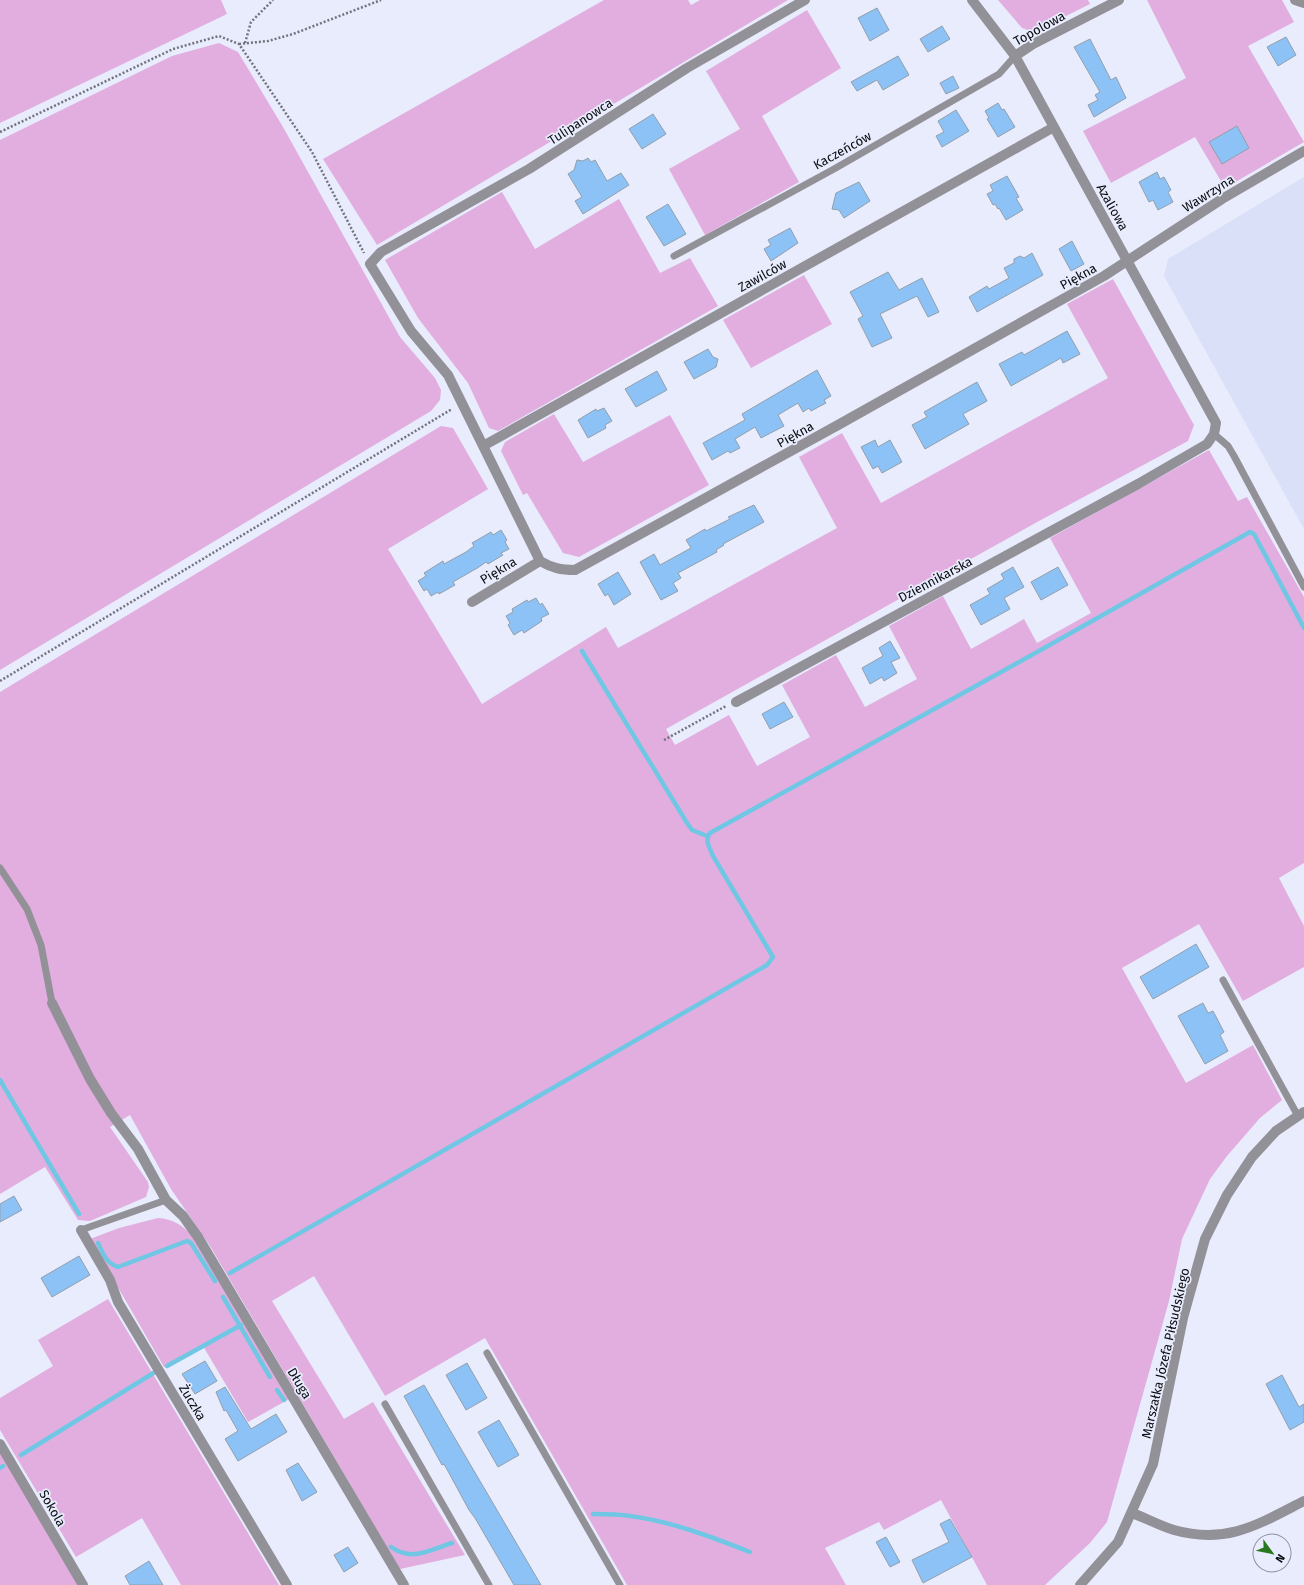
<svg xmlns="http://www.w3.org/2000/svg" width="1304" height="1585" viewBox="0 0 1304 1585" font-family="'Fira Sans',sans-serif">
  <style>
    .built { fill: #dae0f7 }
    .green { fill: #e2aedf }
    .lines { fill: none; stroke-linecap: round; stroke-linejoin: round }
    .stream { stroke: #70c7e4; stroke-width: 4.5 }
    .building { fill: #8cc2f6; stroke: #939fab }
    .path { stroke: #71737d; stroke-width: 2.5; stroke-dasharray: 2 2; stroke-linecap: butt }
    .service { stroke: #939198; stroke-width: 7 }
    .minor { stroke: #939198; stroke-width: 10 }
    .tertiary { stroke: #939198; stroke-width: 10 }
    .labels { text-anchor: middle; stroke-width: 3.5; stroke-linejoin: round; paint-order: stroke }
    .street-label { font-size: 13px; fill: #0b0c11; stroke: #e8ecfc }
  </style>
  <rect width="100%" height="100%" fill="#e8ecfc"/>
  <!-- built -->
  <path class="built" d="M 1304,177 L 1304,529 L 1164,276 L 1168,259 Z"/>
  <!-- green -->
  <path class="green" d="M 0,0 L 221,0 L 227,14 L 0,123 Z
    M 604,0 L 688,0 L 691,5 L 700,0 L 788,0 L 377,245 L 323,159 Z
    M 998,0 L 1088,0 L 1090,4 L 1034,32 L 1022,28 Z
    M 1147,0 L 1282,0 L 1294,22 L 1248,46 L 1304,142 L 1225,188 L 1195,137 L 1111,183 L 1083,131 L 1186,78 Z
    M 807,10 L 841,68 L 762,116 L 799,182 L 705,235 L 669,169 L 740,129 L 706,71 Z
    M 219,43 L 238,52 L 283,127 L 400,337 L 435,378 L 441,390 L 440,400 L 431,411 L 0,670 L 0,140 L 172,56 Z
    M 502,192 L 535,249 L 619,199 L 660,273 L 690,258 L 718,306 L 498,431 L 489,428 L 468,383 L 418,318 L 385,260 Z
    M 804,275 L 832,324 L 751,368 L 723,320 Z
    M 1113,279 L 1194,425 L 1188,441 L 1039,521 L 666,729 L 675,745 L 729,715 L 757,766 L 810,737 L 782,685 L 836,655 L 865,707 L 917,679 L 889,626 L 943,596 L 971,649 L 1024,619 L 1037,643 L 1091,613 L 1050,538 L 1209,450 L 1238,501 L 1247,497 L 1304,597 L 1304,863 L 1279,878 L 1304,926 L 1304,967 L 1243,1001 L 1199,924 L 1122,968 L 1186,1083 L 1253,1045 L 1282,1100 L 1260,1118 L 1227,1156 L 1210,1179 L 1182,1239 L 1169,1301 L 1107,1522 L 1090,1543 L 1045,1585 L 987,1585 L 941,1500 L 884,1530 L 879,1522 L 825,1548 L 846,1585 L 627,1585 L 485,1338 L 385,1396 L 314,1276 L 272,1301 L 344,1419 L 373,1402 L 465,1555 L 400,1569 L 210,1246 L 171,1189 L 130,1115 L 110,1127 L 148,1182 L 149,1187 L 146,1197 L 90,1221 L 78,1220 L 45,1167 L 0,1194 L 0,692 L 441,426 L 453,428 L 488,489 L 388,549 L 482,704 L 606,627 L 618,648 L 837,528 L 799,457 L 842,433 L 881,503 L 1108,378 L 1067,304 Z
    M 554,414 L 583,462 L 670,415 L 709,485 L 579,557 L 563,553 L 527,493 L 523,495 L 501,451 L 505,442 Z
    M 158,1218 C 173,1219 182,1225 193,1236 L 289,1399 L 248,1422 L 203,1346 L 164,1367 L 90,1239 L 119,1228 Z
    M 108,1299 L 279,1585 L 181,1585 L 142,1518 L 76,1557 L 0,1430 L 0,1398 L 53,1366 L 38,1340 Z
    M 0,1451 L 78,1585 L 0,1585 Z"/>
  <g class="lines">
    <!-- stream -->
    <path class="stream" d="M 582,651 L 687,823 L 692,830 L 707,836
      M 0,1080 L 79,1214
      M 98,1243 C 103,1254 106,1263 118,1267 L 187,1241 L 191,1243 L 215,1281
      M 230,1273 L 767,965 L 773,957 L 713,856 C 710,848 704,840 710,833 L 1030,656 L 1250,532 L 1254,534 L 1304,628
      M 223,1297 L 270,1377
      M 167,1366 L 241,1325
      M 277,1390 L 284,1400
      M 21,1455 L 155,1372
      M 0,1468 L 3,1466
      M 593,1514 C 605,1514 618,1514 630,1516 C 670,1521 712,1537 750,1552
      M 391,1547 C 412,1562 429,1550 452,1543"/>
  </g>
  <!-- building -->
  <path class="building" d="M 877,8 L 889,30 L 870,41 L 858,18 Z
    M 942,26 L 950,39 L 928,52 L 920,39 Z
    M 1286,37 L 1296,55 L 1278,66 L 1267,47 Z
    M 1090,39 L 1111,80 L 1116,77 L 1126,98 L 1094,117 L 1088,105 L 1098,100 L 1095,95 L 1100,92 L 1074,47 Z
    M 898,56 L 909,75 L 883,90 L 877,80 L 857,91 L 851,82 Z
    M 953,76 L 959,88 L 946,94 L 940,83 Z
    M 998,103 L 1002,110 L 1004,109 L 1015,127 L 998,137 L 987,119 L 989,118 L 985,111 Z
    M 956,110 L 969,131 L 942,147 L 936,136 L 944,132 L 938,121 Z
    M 653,114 L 666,134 L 642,149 L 629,129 Z
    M 1237,126 L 1249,148 L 1222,164 L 1209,142 Z
    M 588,158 L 591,162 L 595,160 L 607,181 L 621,173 L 629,185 L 583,214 L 575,201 L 582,197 L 568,174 L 574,170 L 577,160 L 583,161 Z
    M 1157,172 L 1160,179 L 1164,177 L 1171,190 L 1168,192 L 1173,202 L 1158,210 L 1153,200 L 1149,202 L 1139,182 Z
    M 1007,176 L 1019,197 L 1016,198 L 1023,210 L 1006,220 L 999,208 L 998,209 L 995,204 L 993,205 L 987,194 L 993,191 L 990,185 Z
    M 859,182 L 870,201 L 844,218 L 839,210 L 832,209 L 836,193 Z
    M 668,204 L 686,234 L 664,246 L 646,217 Z
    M 790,228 L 798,243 L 771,261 L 764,249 L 771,245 L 768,240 Z
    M 1072,241 L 1084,264 L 1071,271 L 1059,249 Z
    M 1032,253 L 1043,275 L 977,312 L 969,297 L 987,286 L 989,289 L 1009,278 L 1004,268 L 1014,263 L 1014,259 L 1020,256 L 1024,258 Z
    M 888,272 L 899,290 L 922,278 L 939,312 L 928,317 L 917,296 L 880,314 L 892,338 L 872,347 L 858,319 L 863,316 L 850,292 Z
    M 1067,331 L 1080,354 L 1063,363 L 1061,358 L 1011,386 L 999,364 L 1022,352 L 1024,355 Z
    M 708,349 L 713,357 L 718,359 L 716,367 L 694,379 L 684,362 Z
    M 817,370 L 831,396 L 824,400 L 826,403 L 811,411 L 809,408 L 803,412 L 798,403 L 778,415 L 784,426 L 761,438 L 755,427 L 735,439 L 740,448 L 730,453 L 728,451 L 712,460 L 703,443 L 745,420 L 742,414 Z
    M 657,371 L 667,390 L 636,407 L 625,389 Z
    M 977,382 L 987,401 L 963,414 L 969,424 L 925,449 L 912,425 L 927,417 L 924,412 Z
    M 604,408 L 612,421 L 605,425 L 606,428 L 588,438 L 578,420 L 596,409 L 597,411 Z
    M 875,440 L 878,447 L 890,440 L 902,462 L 882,473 L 878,466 L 873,469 L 861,447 Z
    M 754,505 L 764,522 L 723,544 L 724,545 L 716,550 L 717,552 L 678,573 L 681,578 L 673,583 L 678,591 L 661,600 L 640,562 L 654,554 L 660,565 L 691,548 L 686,540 L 705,529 L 706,531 L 730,519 L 728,517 Z
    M 501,530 L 507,540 L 505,542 L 509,549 L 501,553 L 503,555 L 488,564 L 486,562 L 479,567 L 453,582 L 455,585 L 439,594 L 438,592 L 431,596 L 427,589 L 424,591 L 418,581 L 426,576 L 424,573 L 443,561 L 444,564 L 466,552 L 474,546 L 472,543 L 491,532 L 493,535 Z
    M 1013,567 L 1024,587 L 1004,598 L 1010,609 L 981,625 L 970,605 L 990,594 L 987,589 L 1004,579 L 1001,574 Z
    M 1058,567 L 1068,585 L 1041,600 L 1031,582 Z
    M 618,572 L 631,594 L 614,605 L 608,594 L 605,596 L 598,584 Z
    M 536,598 L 540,605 L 542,603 L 549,614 L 541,618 L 542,621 L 524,633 L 522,630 L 514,635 L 508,625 L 510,623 L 506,616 L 513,612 L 512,609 L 527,600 L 528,602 Z
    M 890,641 L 900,658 L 891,662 L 897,673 L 884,681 L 882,677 L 870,684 L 862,668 L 883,656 L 879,648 Z
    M 784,702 L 793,717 L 770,729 L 762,714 Z
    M 1196,944 L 1209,967 L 1153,999 L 1140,977 Z
    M 1203,1003 L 1208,1013 L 1213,1011 L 1224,1032 L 1220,1035 L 1228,1051 L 1205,1064 L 1178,1016 Z
    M 14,1196 L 22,1210 L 0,1222 L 0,1204 Z
    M 79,1256 L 90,1275 L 52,1297 L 41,1278 Z
    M 205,1361 L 217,1381 L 195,1394 L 182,1374 Z
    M 467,1363 L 487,1398 L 466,1410 L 446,1375 Z
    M 1282,1375 L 1299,1407 L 1304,1404 L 1304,1422 L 1290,1430 L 1266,1384 Z
    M 424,1385 L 450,1430 L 541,1585 L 514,1585 L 475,1518 L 469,1510 L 449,1473 L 444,1464 L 442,1465 L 404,1396 Z
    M 225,1387 L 251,1429 L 276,1414 L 287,1432 L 238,1461 L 225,1439 L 238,1431 L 226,1410 L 224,1411 L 216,1392 Z
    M 499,1420 L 519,1455 L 498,1467 L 478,1432 Z
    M 298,1463 L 317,1492 L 302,1501 L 286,1470 Z
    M 950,1519 L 972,1557 L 923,1583 L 912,1560 L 949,1542 L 940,1524 Z
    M 886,1537 L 900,1562 L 890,1567 L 876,1542 Z
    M 348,1547 L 358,1563 L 344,1572 L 334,1555 Z
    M 149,1561 L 163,1585 L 130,1585 L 125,1576 Z"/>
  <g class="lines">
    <!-- path -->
    <path class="path" d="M 245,43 L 251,22 L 273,0
      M 239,44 L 268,41 L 293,34 L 381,0
      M 0,132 L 173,49 L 219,36 L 239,44 L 312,152 L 364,253
      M 0,681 L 452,409
      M 664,740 L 726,706"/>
    <!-- service -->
    <path class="service" d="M 674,256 L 834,169 L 999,74 L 1015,56
      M 1214,434 L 1228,446 L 1234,456 L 1304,587
      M 0,868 L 27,909 L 41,945 L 52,1003
      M 1223,980 L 1298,1116
      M 81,1230 L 166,1200
      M 487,1353 L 620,1585
      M 385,1404 L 489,1585"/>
    <!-- minor -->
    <path class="minor" d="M 1295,0 L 1304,3
      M 1015,56 L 1033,44 L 1119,0
      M 483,446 L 1054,127
      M 540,561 C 552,568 561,570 575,570 L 838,425 L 1104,276 L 1222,199 L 1304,151
      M 540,561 L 448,375 L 411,331 L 370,264 L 381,252 L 529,169 L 687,68 L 805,0
      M 472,602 L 540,561
      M 736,702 L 1138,484 L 1207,444 L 1214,434 L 1216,423 L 1015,56 L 972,0
      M 52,1003 L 90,1079 L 111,1113 L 138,1149 L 166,1200 L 183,1216 L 198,1237 L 404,1585
      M 81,1230 L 110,1280 L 118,1302 L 287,1585
      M 0,1444 L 83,1585
      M 1132,1513 C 1146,1518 1160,1526 1174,1530 C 1227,1545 1259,1524 1304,1501"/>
    <!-- tertiary -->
    <path class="tertiary" d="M 1080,1585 L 1118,1542 L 1153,1464 L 1183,1318 L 1205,1239 L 1227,1195 L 1252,1157 L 1276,1131 L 1304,1112"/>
  </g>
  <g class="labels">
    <!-- street labels -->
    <g class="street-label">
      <text transform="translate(1039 28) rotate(-29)" y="5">Topolowa</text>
      <text transform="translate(580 121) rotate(-33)" y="5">Tulipanowca</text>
      <text transform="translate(842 150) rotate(-29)" y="5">Kaczeńców</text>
      <text transform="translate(1208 193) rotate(-32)" y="5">Wawrzyna</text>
      <text transform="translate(1113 207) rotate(61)" y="5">Azaliowa</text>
      <text transform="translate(762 275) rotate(-29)" y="5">Zawilców</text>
      <text transform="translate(1078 276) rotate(-29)" y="5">Piękna</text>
      <text transform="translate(795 434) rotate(-29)" y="5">Piękna</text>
      <text transform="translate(498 570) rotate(-31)" y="5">Piękna</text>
      <text transform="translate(935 579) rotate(-28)" y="5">Dziennikarska</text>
      <text transform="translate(1165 1353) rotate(-77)" y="5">Marszałka Józefa Piłsudskiego</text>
      <text transform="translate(300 1383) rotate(59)" y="5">Długa</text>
      <text transform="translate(193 1402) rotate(59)" y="5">Żuczka</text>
      <text transform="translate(53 1508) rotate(60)" y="5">Sokola</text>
    </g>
  </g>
  <!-- north arrow -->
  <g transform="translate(1272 1553) rotate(123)"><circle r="19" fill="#e8ecfc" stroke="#90929e"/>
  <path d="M0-3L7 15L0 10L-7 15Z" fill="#28771f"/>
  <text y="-6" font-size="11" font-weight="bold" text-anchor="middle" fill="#0b0c11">N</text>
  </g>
</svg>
